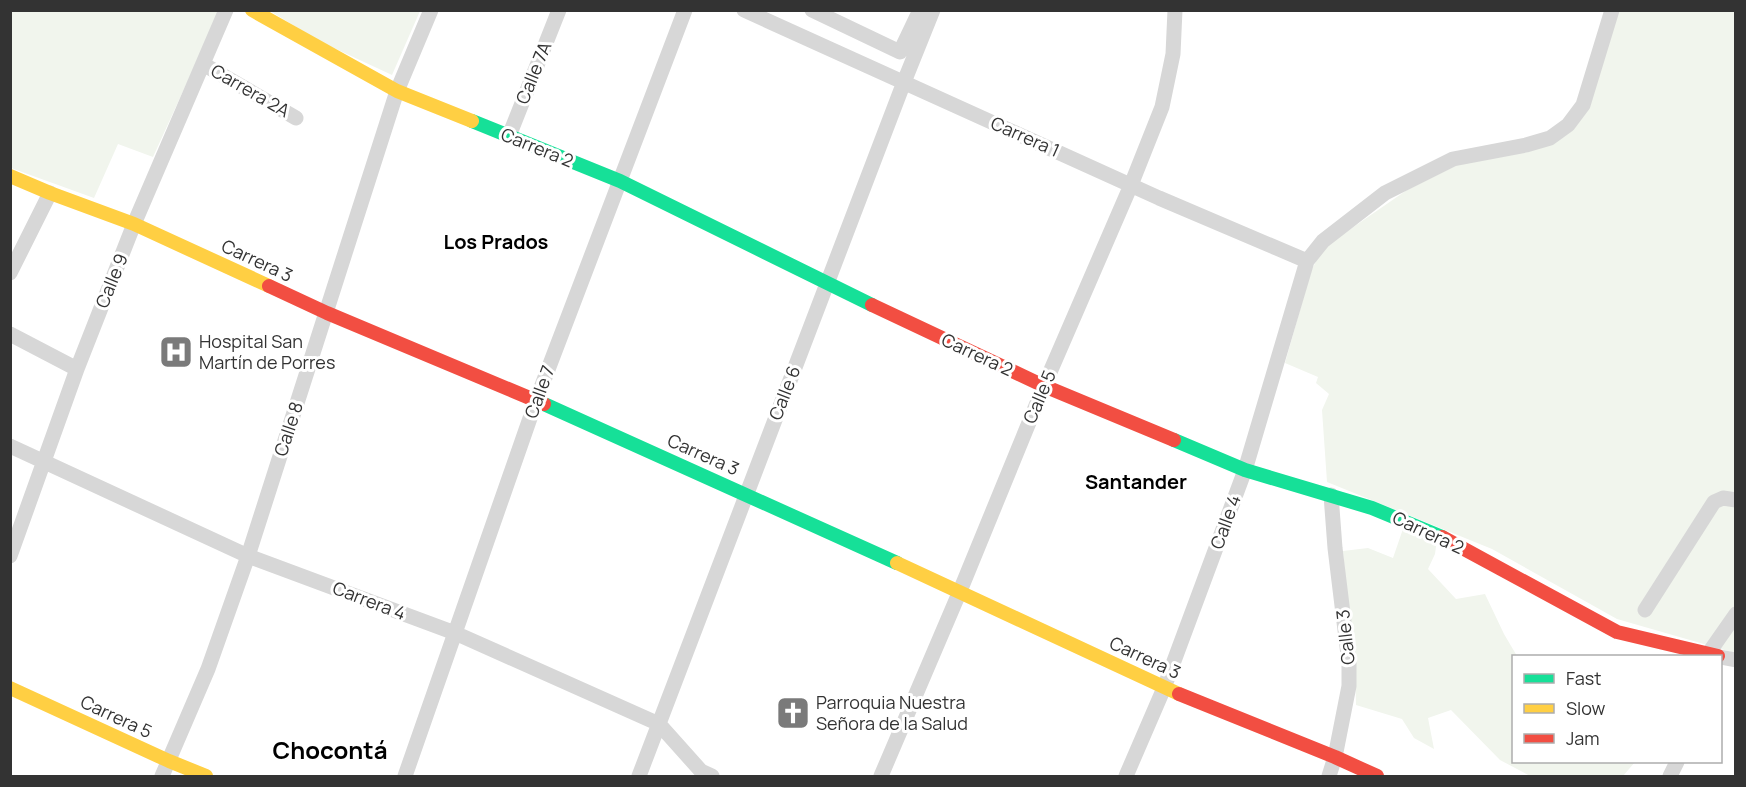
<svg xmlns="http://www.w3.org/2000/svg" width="1746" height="787" viewBox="0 0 1746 787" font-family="Manrope,sans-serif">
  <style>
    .green { fill: #f1f5ed }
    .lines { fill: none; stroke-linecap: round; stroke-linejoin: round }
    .street { stroke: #d7d7d7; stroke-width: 15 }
    .fast { stroke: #16e098; stroke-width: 14 }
    .slow { stroke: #ffcf43; stroke-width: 14 }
    .jam { stroke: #f24e42; stroke-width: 14 }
    .labels { text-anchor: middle; stroke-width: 6; stroke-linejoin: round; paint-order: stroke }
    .street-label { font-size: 18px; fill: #333; stroke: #fff }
    .poi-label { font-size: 18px; fill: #333; stroke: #fff; text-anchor: start }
    .neighbourhood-label { font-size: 20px; font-weight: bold; fill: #000; stroke: #fff }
    .district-label { font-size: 24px; font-weight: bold; fill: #000; stroke: #fff }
  </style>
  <rect width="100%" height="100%" fill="#fff"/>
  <!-- green -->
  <path class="green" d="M 220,10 L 153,157 L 118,144 L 94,198 L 11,168 L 10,11 Z
    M 1641,10 L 1735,11 L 1735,653 L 1617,619 L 1492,549 L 1327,482 L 1322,410 L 1329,394 L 1316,383 L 1318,377 L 1285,363 L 1311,271 L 1323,248 L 1436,170 L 1528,145 L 1578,117 L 1613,12 Z
    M 270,11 L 420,11 L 392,75 L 321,42 Z
    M 1404,526 L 1437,539 L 1435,554 L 1428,569 L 1456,599 L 1485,594 L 1504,634 L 1517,656 L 1514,656 L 1514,762 L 1635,762 L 1623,776 L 1530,776 L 1500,760 L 1451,710 L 1428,718 L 1434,749 L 1414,738 L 1402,719 L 1356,705 C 1356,654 1347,603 1343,551 L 1368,548 L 1393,558 Z"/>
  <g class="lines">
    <!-- street -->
    <path class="street" d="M 744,10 L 1159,198 L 1307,261
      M 812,10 L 900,52 L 920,10
      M 203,64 L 296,118
      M 509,136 L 559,10
      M 10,273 L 50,193
      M 10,334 L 77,369
      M 10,446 L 248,556 L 455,633 L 659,724 L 701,771 L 712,776
      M 10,556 L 77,369 L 134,224 L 226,10
      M 1645,610 L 1714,502 L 1723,498 L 1736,500
      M 1708,654 L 1736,614
      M 1720,657 L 1736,660
      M 162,776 L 208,669 L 248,556 L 397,91 L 431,10
      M 405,776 L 536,401 L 685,10
      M 639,776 L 904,82 L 933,10
      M 881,776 L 960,591 L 1044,386 L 1131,185 L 1162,107 L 1173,54 L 1175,10
      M 1126,776 L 1164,688 L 1245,470 L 1307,261 L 1323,241 L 1385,193 L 1453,159 L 1526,145 L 1550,138 L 1568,125 L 1583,105 L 1612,10
      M 1329,776 L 1335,757 L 1349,686 L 1349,663 L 1335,548 L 1331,495
      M 1670,776 L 1677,762"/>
    <!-- fast -->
    <path class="fast" d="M 472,121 L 620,181 L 872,305
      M 544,404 L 897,563
      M 1174,440 L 1245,470 L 1372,508 L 1442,537"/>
    <!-- slow -->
    <path class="slow" d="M 252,10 L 397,91 L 472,121
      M 10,176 L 50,193 L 134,224 L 269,286
      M 897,563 L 1179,694
      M 10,688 L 169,761 L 206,776"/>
    <!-- jam -->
    <path class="jam" d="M 269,286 L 327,313 L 544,404
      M 872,305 L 1044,386 L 1174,440
      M 1442,537 L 1617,632 L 1718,656
      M 1179,694 L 1335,757 L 1377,776"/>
  </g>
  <!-- icons -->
  <defs>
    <g id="hospital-square" transform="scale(1.725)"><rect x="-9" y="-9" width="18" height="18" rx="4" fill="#7a7a7a" stroke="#fff"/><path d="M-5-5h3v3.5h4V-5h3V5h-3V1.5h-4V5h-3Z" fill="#fff"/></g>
    <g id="church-square" transform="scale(1.725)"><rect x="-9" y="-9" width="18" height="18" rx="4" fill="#7a7a7a" stroke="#fff"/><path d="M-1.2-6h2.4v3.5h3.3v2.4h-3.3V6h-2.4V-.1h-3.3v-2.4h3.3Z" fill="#fff"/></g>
  </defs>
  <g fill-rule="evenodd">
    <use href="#hospital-square" x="176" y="352"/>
    <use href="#church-square" x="793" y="713"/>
  </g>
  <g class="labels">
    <!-- street labels -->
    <g class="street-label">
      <text transform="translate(534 73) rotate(-68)" y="6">Calle 7A</text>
      <text transform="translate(250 91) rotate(30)" y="6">Carrera 2A</text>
      <text transform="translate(1025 137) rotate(24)" y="6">Carrera 1</text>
      <text transform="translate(537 148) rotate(22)" y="6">Carrera 2</text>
      <text transform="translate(257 261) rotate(25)" y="6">Carrera 3</text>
      <text transform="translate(112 281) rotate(-68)" y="6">Calle 9</text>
      <text transform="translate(977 355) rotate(25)" y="6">Carrera 2</text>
      <text transform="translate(540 392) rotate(-70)" y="6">Calle 7</text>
      <text transform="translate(785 393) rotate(-69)" y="6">Calle 6</text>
      <text transform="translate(1040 397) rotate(-67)" y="6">Calle 5</text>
      <text transform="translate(289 429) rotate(-72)" y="6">Calle 8</text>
      <text transform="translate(703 455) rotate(24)" y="6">Carrera 3</text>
      <text transform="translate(1226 522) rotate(-70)" y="6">Calle 4</text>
      <text transform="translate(1428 533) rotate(25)" y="6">Carrera 2</text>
      <text transform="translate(369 601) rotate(21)" y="6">Carrera 4</text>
      <text transform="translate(1346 637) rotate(-96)" y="6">Calle 3</text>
      <text transform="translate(1145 658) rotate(25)" y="6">Carrera 3</text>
      <text transform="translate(116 717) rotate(25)" y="6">Carrera 5</text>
    </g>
    <!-- poi labels -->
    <g class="poi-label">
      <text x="199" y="348">Hospital San<tspan x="199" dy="21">Martín de Porres</tspan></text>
      <text x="816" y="709">Parroquia Nuestra<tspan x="816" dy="21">Señora de la Salud</tspan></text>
    </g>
    <!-- neighbourhood labels -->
    <g class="neighbourhood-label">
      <text x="496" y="249">Los Prados</text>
      <text x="1136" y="489">Santander</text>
    </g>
    <!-- district labels -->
    <g class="district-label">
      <text x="330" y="759">Chocontá</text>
    </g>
  </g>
  <!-- border -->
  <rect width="1746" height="787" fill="none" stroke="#333333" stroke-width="24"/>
  <!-- legend -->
  <rect x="1512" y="655" width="210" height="108" fill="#ffffff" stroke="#adadad" stroke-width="1.5"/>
  <rect x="1524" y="674" width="30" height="9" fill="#16e098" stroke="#adadad" stroke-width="1.5"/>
  <text x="1566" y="685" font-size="18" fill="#333333">Fast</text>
  <rect x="1524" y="704" width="30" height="9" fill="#ffcf43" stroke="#adadad" stroke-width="1.5"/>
  <text x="1566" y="715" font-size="18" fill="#333333">Slow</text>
  <rect x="1524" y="734" width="30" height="9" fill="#f24e42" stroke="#adadad" stroke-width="1.5"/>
  <text x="1566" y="745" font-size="18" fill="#333333">Jam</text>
</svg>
